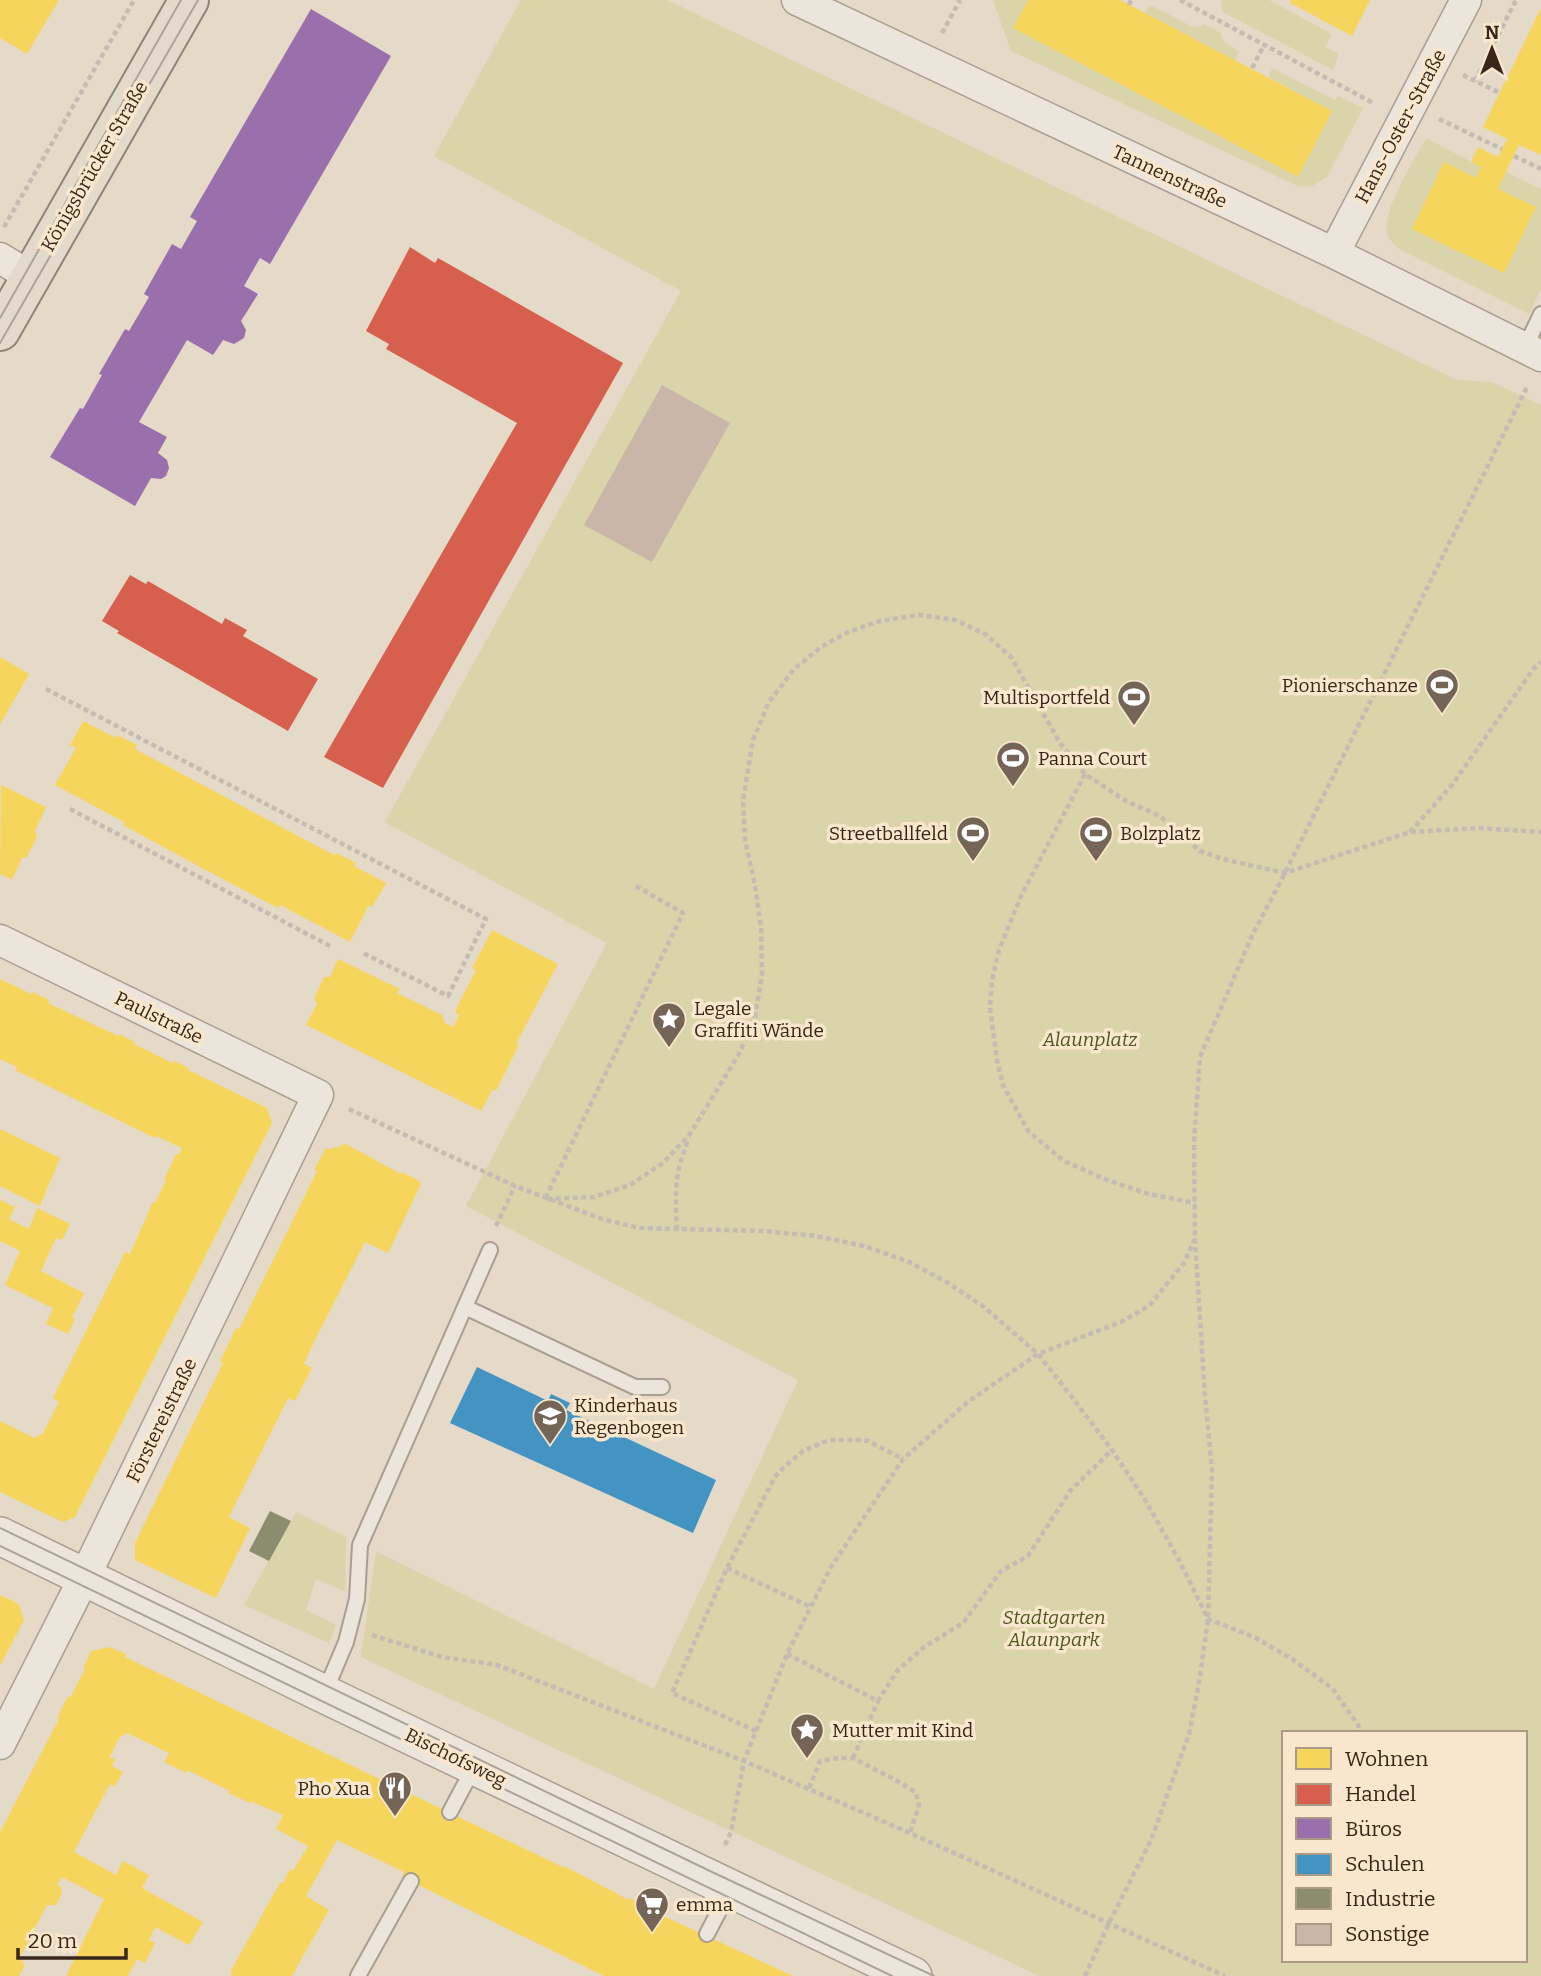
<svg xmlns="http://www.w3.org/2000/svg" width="1541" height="1976" viewBox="0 0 1541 1976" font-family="Bitter,serif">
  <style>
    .green { fill: #d9d4a9; fill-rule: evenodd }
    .homes { fill: #f6d55c }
    .shops { fill: #d6604d }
    .offices { fill: #9970ab }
    .schools { fill: #4393c3 }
    .industry { fill: #8c8c6e }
    .building { fill: #c9b6a9 }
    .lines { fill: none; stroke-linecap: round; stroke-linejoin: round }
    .service-casing { stroke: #a99e92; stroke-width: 18 }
    .minor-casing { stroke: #a99e92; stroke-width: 33 }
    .tertiary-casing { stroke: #a99e92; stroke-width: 40 }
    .primary-casing { stroke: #8f8479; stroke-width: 42 }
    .path { stroke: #c4bbb2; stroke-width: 4.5; stroke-dasharray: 5 3.5; stroke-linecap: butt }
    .service { stroke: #ece5db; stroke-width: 14 }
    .minor { stroke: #ece5db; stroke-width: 30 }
    .tertiary { stroke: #ece5db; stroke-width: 37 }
    .primary { stroke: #e4dacb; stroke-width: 38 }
    .tram { stroke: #aba49c; stroke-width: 2 }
    .labels { text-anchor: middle; stroke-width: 7; stroke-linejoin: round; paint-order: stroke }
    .street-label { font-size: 19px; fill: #38261a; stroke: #f8e7cc }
    .poi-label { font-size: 19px; fill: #38261a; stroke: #f8e7cc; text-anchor: start }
    .park-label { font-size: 19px; font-style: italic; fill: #4e561f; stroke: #f8e7cc }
  </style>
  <rect width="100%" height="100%" fill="#e5d9c8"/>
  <!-- green -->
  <path class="green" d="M 521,0 L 667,0 L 1457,380 L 1492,382 L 1541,405 L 1541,1976 L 1039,1976 L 361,1657 L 376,1551 L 654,1689 L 798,1380 L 466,1206 L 607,943 L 385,822 L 681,291 L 434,156 ZM 1284,1733 L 1525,1733 L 1525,1960 L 1284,1960 Z
    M 993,0 L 1028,0 L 1014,28 L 1297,177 L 1332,111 L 1269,77 L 1272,68 L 1335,100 L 1338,96 L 1363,108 L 1327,177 L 1312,186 L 1300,187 L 1011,51 Z
    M 1221,0 L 1269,0 L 1332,34 L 1325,47 L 1339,54 L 1333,70 L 1223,12 Z
    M 1150,5 L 1193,27 L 1201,26 L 1204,24 L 1221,33 L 1224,42 L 1239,51 L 1235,60 L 1145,13 Z
    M 1426,138 L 1481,167 L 1476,178 L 1444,163 L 1412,229 L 1504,273 L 1536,208 L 1498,189 L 1506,172 L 1541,189 L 1541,289 L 1529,314 L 1399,249 C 1395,245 1390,241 1388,236 C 1378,217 1416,157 1426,138 Z
    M 296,1512 L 346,1537 L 345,1591 L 316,1579 L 306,1610 L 336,1625 L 329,1643 L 244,1605 Z"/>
  <!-- homes -->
  <path class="homes" d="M 0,0 L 59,0 L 27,54 L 0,38 Z
    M 1028,0 L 1120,0 L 1332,111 L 1298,177 L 1013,28 Z
    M 1291,0 L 1370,0 L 1352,36 L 1290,3 Z
    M 1541,8 L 1541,155 L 1519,145 L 1498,189 L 1536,207 L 1504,273 L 1412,229 L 1444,162 L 1476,178 L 1481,167 L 1471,162 L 1478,147 L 1498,157 L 1507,139 L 1483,127 Z
    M 0,657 L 29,674 L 0,724 Z
    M 83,721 L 116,738 L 117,735 L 137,745 L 135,749 L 334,855 L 336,853 L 356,863 L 354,866 L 386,883 L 372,907 L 369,905 L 350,942 L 280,905 L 278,908 L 200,867 L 123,825 L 124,822 L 55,785 L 76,748 L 70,745 Z
    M 1,785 L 46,807 L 35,831 L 37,837 L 27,857 L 22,858 L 12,880 L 0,874 Z
    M 492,930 L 558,964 L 516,1044 L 519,1045 L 496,1091 L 493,1089 L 481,1111 L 306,1025 L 317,1004 L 314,998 L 324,977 L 330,977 L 338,959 L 400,989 L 397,993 L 442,1015 L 445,1023 L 453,1027 L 459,1015 L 456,1013 L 456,1009 L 476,970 L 472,968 Z
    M 0,979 L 31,994 L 32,992 L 49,1000 L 48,1003 L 118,1036 L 119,1034 L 135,1042 L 134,1044 L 172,1063 L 174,1061 L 189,1068 L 188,1070 L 267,1108 L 272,1123 L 75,1517 L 63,1522 L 0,1492 L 0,1421 L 34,1438 L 43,1433 L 59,1402 L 53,1398 L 125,1252 L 130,1254 L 153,1202 L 155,1203 L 166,1180 L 164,1180 L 176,1154 L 179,1154 L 182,1148 L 156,1136 L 155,1138 L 15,1070 L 17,1067 L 0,1059 Z
    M 0,1129 L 60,1158 L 40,1206 L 0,1186 Z
    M 344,1143 L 401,1174 L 402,1172 L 419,1181 L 421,1184 L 388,1253 L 365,1242 L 314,1342 L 304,1364 L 312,1368 L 295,1401 L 288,1398 L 229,1517 L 250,1528 L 216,1598 L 135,1560 L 135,1543 L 223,1363 L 220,1361 L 228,1345 L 236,1328 L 239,1329 L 317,1171 L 314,1170 L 326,1148 L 329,1149 L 342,1146 Z
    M 0,1200 L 15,1207 L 9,1219 L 29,1229 L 37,1208 L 70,1224 L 62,1240 L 56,1238 L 41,1271 L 84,1293 L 72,1318 L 75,1319 L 68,1334 L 46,1324 L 53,1308 L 5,1285 L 20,1251 L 0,1241 Z
    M 0,1595 L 19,1604 L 24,1620 L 0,1666 Z
    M 110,1647 L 126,1654 L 125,1657 L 565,1868 L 566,1867 L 629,1900 L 629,1898 L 647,1906 L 646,1908 L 793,1976 L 604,1976 L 402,1877 L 404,1872 L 337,1840 L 306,1896 L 329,1910 L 292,1976 L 231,1976 L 232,1973 L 230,1972 L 280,1883 L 283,1883 L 290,1869 L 293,1871 L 308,1846 L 276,1829 L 283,1815 L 250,1801 L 249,1803 L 229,1793 L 230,1791 L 203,1778 L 187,1770 L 186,1773 L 164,1762 L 169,1753 L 127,1733 L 119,1738 L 110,1757 L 115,1760 L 112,1766 L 123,1772 L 114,1787 L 110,1784 L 74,1852 L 116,1875 L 123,1861 L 149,1875 L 142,1888 L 203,1922 L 189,1945 L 155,1927 L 149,1940 L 155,1943 L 145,1963 L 137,1959 L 128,1976 L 66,1976 L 104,1899 L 62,1877 L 57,1885 L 61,1887 L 62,1893 L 56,1905 L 47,1905 L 19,1959 L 23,1961 L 24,1967 L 19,1976 L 0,1976 L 0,1832 L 59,1719 L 57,1718 L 68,1696 L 70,1698 L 85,1669 L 83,1668 L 91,1651 Z"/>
  <!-- shops -->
  <path class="shops" d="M 410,247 L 435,263 L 438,258 L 623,363 L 383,788 L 324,757 L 517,423 L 386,349 L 389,344 L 366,331 Z
    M 130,575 L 146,584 L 148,581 L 222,624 L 225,618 L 247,630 L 243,636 L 318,679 L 288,731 L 117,633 L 119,631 L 102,621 Z"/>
  <!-- offices -->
  <path class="offices" d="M 311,9 L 391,56 L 270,264 L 260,258 L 244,286 L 258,294 L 241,321 L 246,330 L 244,338 L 234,344 L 223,340 L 213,355 L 187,340 L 139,422 L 167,437 L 158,453 L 167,460 L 169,468 L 166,476 L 161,479 L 151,478 L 135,506 L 50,457 L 80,408 L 83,409 L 102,375 L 99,374 L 125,329 L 129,331 L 149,297 L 144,294 L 172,244 L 181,249 L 197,221 L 190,217 Z"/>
  <!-- schools -->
  <path class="schools" d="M 477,1367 L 548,1401 L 551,1394 L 570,1403 L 566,1410 L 716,1480 L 693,1533 L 450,1423 Z"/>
  <!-- industry -->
  <path class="industry" d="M 270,1511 L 291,1521 L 269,1561 L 249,1551 Z"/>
  <!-- building -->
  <path class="building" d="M 662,385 L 730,423 L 652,562 L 584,525 Z"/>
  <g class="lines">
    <!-- service casing -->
    <g class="service-casing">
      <path id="service" d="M 1525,348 L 1541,314
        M 465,1307 L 635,1387 L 662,1387
        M 324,1694 L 346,1642 L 357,1599 L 360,1545 L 490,1250
        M 450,1812 L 474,1767
        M 707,1934 L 730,1890
        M 358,1976 L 411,1881"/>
    </g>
    <!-- minor casing -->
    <g class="minor-casing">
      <path id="minor" d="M 797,0 L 1334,253 L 1541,356
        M 1334,253 L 1466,0
        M 0,258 L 31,277
        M 0,940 L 318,1095 L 87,1572 L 0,1744"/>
    </g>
    <!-- tertiary casing -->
    <g class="tertiary-casing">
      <path id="tertiary" d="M 0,1536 L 324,1694 L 913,1976"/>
    </g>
    <!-- primary casing -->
    <g class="primary-casing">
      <path id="primary" d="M 0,331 L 189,0"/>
    </g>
    <!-- path -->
    <path class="path" d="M 1180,0 L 1375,104
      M 1129,5 L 1131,0
      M 942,33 L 960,0
      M 1252,68 L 1264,45
      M 1463,75 L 1500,93
      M 1475,81 L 1516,0
      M 1439,119 L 1502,149
      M 1514,156 L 1541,169
      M 4,227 L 134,0
      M 46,689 L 486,919 L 448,996 L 363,953
      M 1085,774 L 1021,896 L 999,950 L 992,980 L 990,1007 L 997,1061 L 1003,1085 L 1028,1131 L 1064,1161 L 1107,1180 L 1149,1194 L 1195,1203
      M 70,809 L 330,946
      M 1410,832 L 1452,785 L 1534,668 L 1541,662
      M 636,886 L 683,913 L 545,1199 L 594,1197 L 630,1185 L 663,1163 L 690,1134 L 739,1054 L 755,1016 L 762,975 L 761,928 L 755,885 L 745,840 L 743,800 L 753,740 L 769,702 L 794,669 L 821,647 L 848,632 L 880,621 L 919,615 L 955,620 L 985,634 L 1011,657 L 1060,743 L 1085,774 L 1126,801 L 1160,816 L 1200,851 L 1223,859 L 1285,873 L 1410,832 L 1478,828 L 1541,832
      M 349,1109 L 515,1186 L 602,1219 L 639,1228 L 763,1231 L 816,1236 L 864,1246 L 907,1261 L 945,1281 L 984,1307 L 1038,1354 L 1075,1401 L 1112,1450 L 1144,1498 L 1179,1560 L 1208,1619 L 1254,1637 L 1292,1659 L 1332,1688 L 1358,1725 L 1360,1733
      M 496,1226 L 515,1186
      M 677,1230 C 675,1191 674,1175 689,1138
      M 727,1568 L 811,1607
      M 372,1635 L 442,1657 L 497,1665 L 744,1761 L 910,1833 L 1225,1976
      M 787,1654 L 878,1701 L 897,1671 L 924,1647 L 963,1623 L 1001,1571 L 1028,1556 L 1070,1491 L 1112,1450
      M 756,1731 L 672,1693 L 727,1568 L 775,1477 L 782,1469 L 803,1451 L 829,1440 L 860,1440 L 868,1441 L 903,1459
      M 853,1758 L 878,1701
      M 809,1788 L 820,1761 L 838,1758 L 853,1758 L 901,1783 L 916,1793 L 919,1805 L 910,1833
      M 725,1845 L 731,1832 L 744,1761 L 787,1654 L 831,1567 L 903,1459 L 969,1401 L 1038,1354 L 1121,1322 L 1149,1306 L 1184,1263 L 1195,1239
      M 1085,1976 L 1109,1923 L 1151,1840 L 1189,1734 L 1199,1683 L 1208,1619 L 1212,1470 L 1205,1396 L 1195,1239 L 1194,1141 L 1200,1057 L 1251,938 L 1285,873 L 1527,387"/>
    <!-- service -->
    <use href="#service" class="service"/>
    <!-- minor -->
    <use href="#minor" class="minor"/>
    <!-- tertiary -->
    <use href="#tertiary" class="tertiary"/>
    <!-- primary -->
    <use href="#primary" class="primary"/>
    <!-- tram -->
    <path class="tram" d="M 0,318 L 181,0
      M 0,343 L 198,0
      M 0,1528 L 712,1872 L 934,1976
      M 0,1546 L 892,1976"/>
  </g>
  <!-- icons -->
  <defs>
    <g id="stadium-pin" transform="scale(1.75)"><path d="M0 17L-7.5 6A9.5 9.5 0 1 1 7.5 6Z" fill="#756557" stroke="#f8e7cc"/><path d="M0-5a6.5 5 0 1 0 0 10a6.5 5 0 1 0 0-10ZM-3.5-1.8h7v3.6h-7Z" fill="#fff"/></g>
    <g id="sight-pin" transform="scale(1.75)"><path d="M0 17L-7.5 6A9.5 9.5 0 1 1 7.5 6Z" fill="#756557" stroke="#f8e7cc"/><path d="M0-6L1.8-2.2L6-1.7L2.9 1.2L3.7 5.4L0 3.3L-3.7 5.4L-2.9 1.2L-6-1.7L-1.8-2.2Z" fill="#fff"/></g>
    <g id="school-pin" transform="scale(1.75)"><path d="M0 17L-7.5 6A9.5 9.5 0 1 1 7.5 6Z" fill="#756557" stroke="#f8e7cc"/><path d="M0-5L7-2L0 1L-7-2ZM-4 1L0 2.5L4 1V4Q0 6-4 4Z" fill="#fff"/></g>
    <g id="restaurant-pin" transform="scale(1.75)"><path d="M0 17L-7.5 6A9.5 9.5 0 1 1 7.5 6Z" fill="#756557" stroke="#f8e7cc"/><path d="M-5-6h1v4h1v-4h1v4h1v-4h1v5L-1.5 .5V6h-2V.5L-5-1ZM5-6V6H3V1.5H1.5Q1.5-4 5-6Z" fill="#fff"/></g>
    <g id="supermarket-pin" transform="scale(1.75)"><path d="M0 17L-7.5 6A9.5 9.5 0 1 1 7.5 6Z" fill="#756557" stroke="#f8e7cc"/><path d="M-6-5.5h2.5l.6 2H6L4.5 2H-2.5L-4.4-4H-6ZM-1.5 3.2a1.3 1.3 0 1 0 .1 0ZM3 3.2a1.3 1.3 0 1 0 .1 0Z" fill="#fff"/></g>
  </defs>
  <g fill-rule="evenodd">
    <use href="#stadium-pin" x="1442" y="685"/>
    <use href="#stadium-pin" x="1134" y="697"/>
    <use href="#stadium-pin" x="1013" y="758"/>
    <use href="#stadium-pin" x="973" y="833"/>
    <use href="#stadium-pin" x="1096" y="833"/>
    <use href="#sight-pin" x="669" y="1019"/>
    <use href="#school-pin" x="550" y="1416"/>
    <use href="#sight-pin" x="807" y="1730"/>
    <use href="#restaurant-pin" x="395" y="1788"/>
    <use href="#supermarket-pin" x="652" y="1904"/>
  </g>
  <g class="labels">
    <!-- street labels -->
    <g class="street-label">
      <text transform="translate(1400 126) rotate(-62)" y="7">Hans-Oster-Straße</text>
      <text transform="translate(94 166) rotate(-60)" y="7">Königsbrücker Straße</text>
      <text transform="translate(1170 176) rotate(25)" y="7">Tannenstraße</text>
      <text transform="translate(159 1017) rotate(26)" y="7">Paulstraße</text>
      <text transform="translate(161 1420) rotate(-64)" y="7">Förstereistraße</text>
      <text transform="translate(456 1757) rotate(26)" y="7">Bischofsweg</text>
    </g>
    <!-- poi labels -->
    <g class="poi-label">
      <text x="1418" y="692" text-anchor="end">Pionierschanze</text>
      <text x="1110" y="704" text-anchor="end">Multisportfeld</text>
      <text x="1038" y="765">Panna Court</text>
      <text x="948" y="840" text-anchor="end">Streetballfeld</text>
      <text x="1120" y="840">Bolzplatz</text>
      <text x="694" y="1015">Legale<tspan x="694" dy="22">Graffiti Wände</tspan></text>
      <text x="574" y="1412">Kinderhaus<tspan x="574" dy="22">Regenbogen</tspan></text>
      <text x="832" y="1737">Mutter mit Kind</text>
      <text x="370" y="1795" text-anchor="end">Pho Xua</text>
      <text x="676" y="1911">emma</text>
    </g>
    <!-- park labels -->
    <g class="park-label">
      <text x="1090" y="1046">Alaunplatz</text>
      <text x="1054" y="1624">Stadtgarten<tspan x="1054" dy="22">Alaunpark</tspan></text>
    </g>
  </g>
  <!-- legend -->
  <rect x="1282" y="1731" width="245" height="231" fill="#f8e7cc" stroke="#ab9a85" stroke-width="2"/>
  <rect x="1296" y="1748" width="35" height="21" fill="#f6d55c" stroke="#ab9a85" stroke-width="2"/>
  <text x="1345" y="1766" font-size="21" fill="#38261a">Wohnen</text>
  <rect x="1296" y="1784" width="35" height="21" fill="#d6604d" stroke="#ab9a85" stroke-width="2"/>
  <text x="1345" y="1801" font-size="21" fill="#38261a">Handel</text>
  <rect x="1296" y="1818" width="35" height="21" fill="#9970ab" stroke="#ab9a85" stroke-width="2"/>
  <text x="1345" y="1836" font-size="21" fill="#38261a">Büros</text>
  <rect x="1296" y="1854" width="35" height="21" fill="#4393c3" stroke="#ab9a85" stroke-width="2"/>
  <text x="1345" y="1871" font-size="21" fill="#38261a">Schulen</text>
  <rect x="1296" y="1888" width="35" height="21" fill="#8c8c6e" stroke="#ab9a85" stroke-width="2"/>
  <text x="1345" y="1906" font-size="21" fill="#38261a">Industrie</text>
  <rect x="1296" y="1924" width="35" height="21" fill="#c9b6a9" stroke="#ab9a85" stroke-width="2"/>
  <text x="1345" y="1941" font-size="21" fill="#38261a">Sonstige</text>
  <!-- north arrow -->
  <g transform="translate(1492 49)" stroke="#f8e7cc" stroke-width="5" paint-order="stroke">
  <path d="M0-5L12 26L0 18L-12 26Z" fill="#38261a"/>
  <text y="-10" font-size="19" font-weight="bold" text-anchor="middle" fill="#38261a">N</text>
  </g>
  <!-- scale -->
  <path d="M18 1948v10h108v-10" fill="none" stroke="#38261a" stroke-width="3.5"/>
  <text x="28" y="1948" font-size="21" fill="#38261a" stroke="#f8e7cc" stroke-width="5" paint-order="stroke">20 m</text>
</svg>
